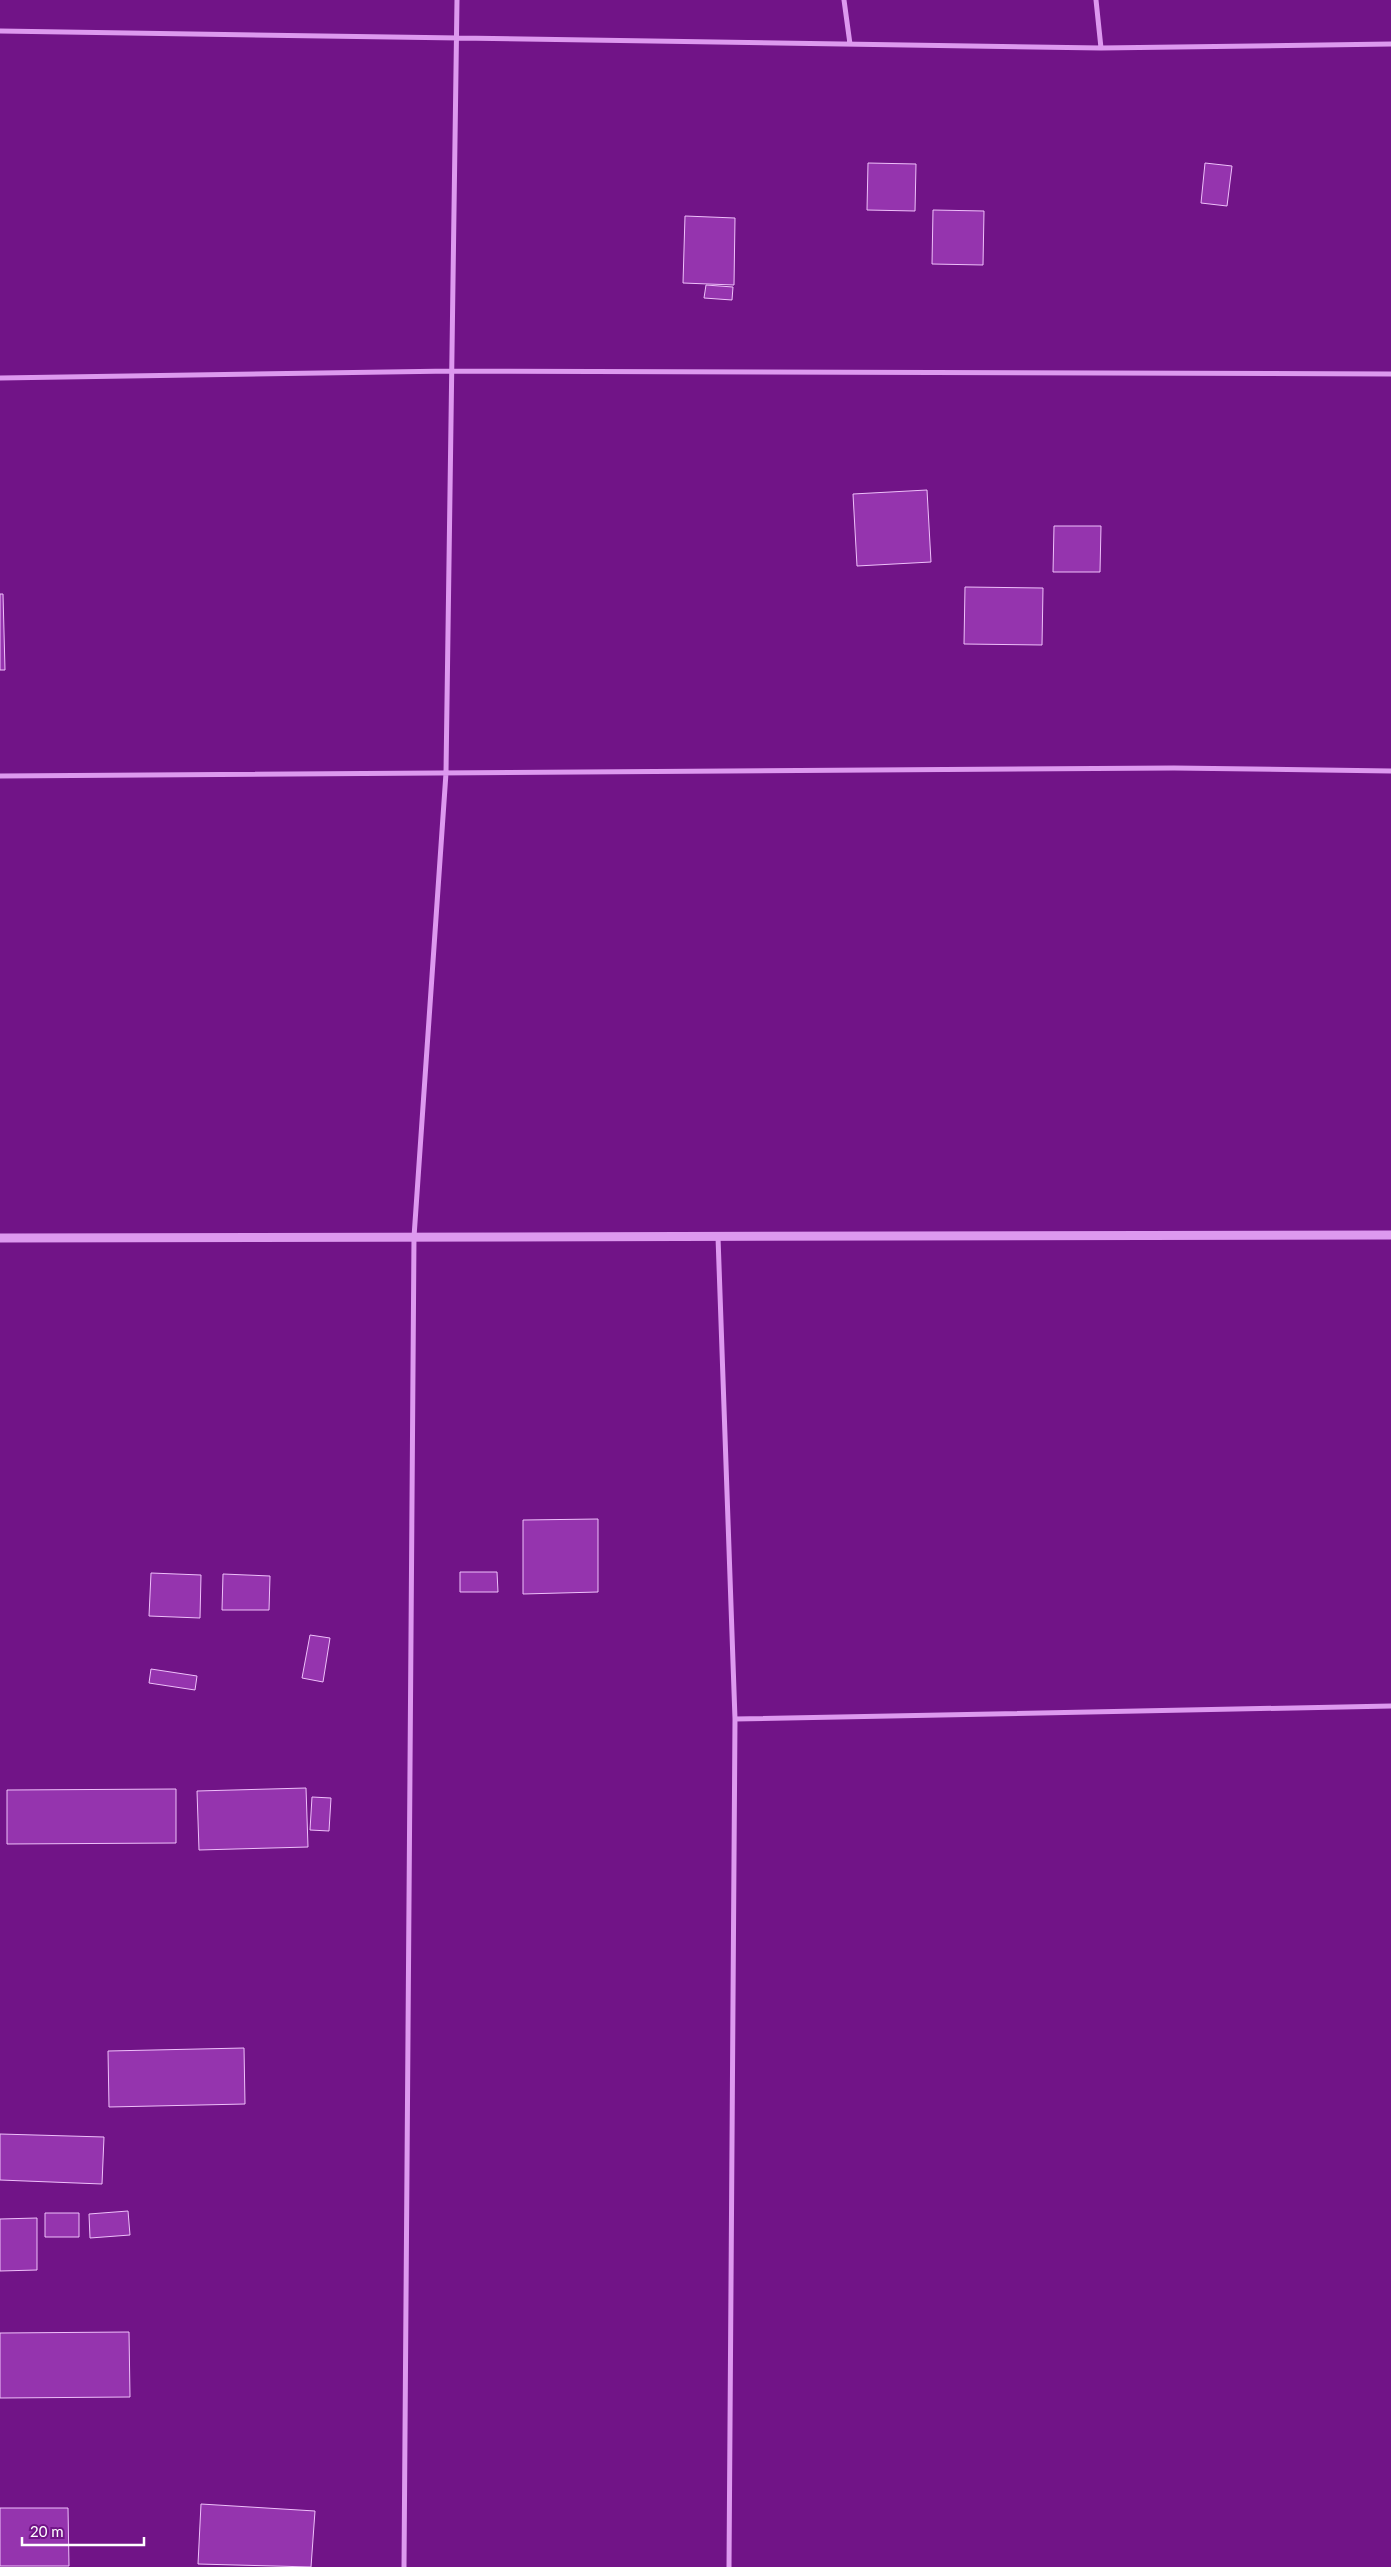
<svg xmlns="http://www.w3.org/2000/svg" width="1391" height="2567" viewBox="0 0 1391 2567" font-family="Lato,sans-serif">
  <style>
    .building { fill: #9534ae; stroke: #efc0fb }
    .lines { fill: none; stroke-linecap: round; stroke-linejoin: round }
    .minor { stroke: #dd99ef; stroke-width: 5 }
    .tertiary { stroke: #dd99ef; stroke-width: 9 }
  </style>
  <rect width="100%" height="100%" fill="#711487"/>
  <!-- building -->
  <path class="building" d="M 868,163 L 916,164 L 915,211 L 867,210 Z
    M 1205,163 L 1232,166 L 1227,206 L 1201,203 Z
    M 933,210 L 984,211 L 983,265 L 932,264 Z
    M 685,216 L 735,218 L 734,285 L 683,283 Z
    M 706,285 L 733,287 L 732,300 L 704,298 Z
    M 927,490 L 931,562 L 857,566 L 853,494 Z
    M 1054,526 L 1101,526 L 1100,572 L 1053,572 Z
    M 965,587 L 1043,588 L 1042,645 L 964,644 Z
    M 0,594 L 3,594 L 5,670 L 0,670 Z
    M 598,1519 L 598,1592 L 523,1594 L 523,1520 Z
    M 460,1572 L 497,1572 L 498,1592 L 460,1592 Z
    M 151,1573 L 201,1575 L 200,1618 L 149,1616 Z
    M 223,1574 L 270,1576 L 269,1610 L 222,1610 Z
    M 310,1635 L 330,1638 L 323,1682 L 302,1678 Z
    M 151,1669 L 197,1676 L 195,1690 L 149,1683 Z
    M 306,1788 L 308,1847 L 199,1850 L 197,1791 Z
    M 176,1789 L 176,1843 L 7,1844 L 7,1790 Z
    M 312,1797 L 331,1798 L 329,1831 L 310,1830 Z
    M 244,2048 L 245,2104 L 109,2107 L 108,2051 Z
    M 0,2134 L 104,2137 L 102,2184 L 0,2180 Z
    M 128,2211 L 130,2235 L 90,2238 L 89,2214 Z
    M 45,2213 L 79,2213 L 79,2237 L 45,2237 Z
    M 37,2218 L 37,2270 L 0,2271 L 0,2219 Z
    M 129,2332 L 130,2397 L 0,2398 L 0,2333 Z
    M 201,2504 L 315,2511 L 311,2567 L 198,2564 Z
    M 0,2508 L 68,2508 L 69,2566 L 0,2566 Z"/>
  <g class="lines">
    <!-- minor -->
    <path class="minor" d="M 844,0 L 850,44
      M 1096,0 L 1101,48
      M 0,31 L 1101,48 L 1391,44
      M 0,378 L 452,371 L 1391,374
      M 0,776 L 1174,768 L 1391,771
      M 718,1237 L 735,1719 L 1391,1706
      M 404,2567 L 414,1237 L 446,773 L 457,0
      M 729,2567 L 735,1719"/>
    <!-- tertiary -->
    <path class="tertiary" d="M 0,1238 L 1391,1235"/>
  </g>
  <!-- scale -->
  <path d="M22 2537v8h122v-8" fill="none" stroke="#ffffff" stroke-width="2.5"/>
  <text x="30" y="2537" font-size="15" fill="#ffffff" stroke="#711487" stroke-width="4" paint-order="stroke">20 m</text>
</svg>
